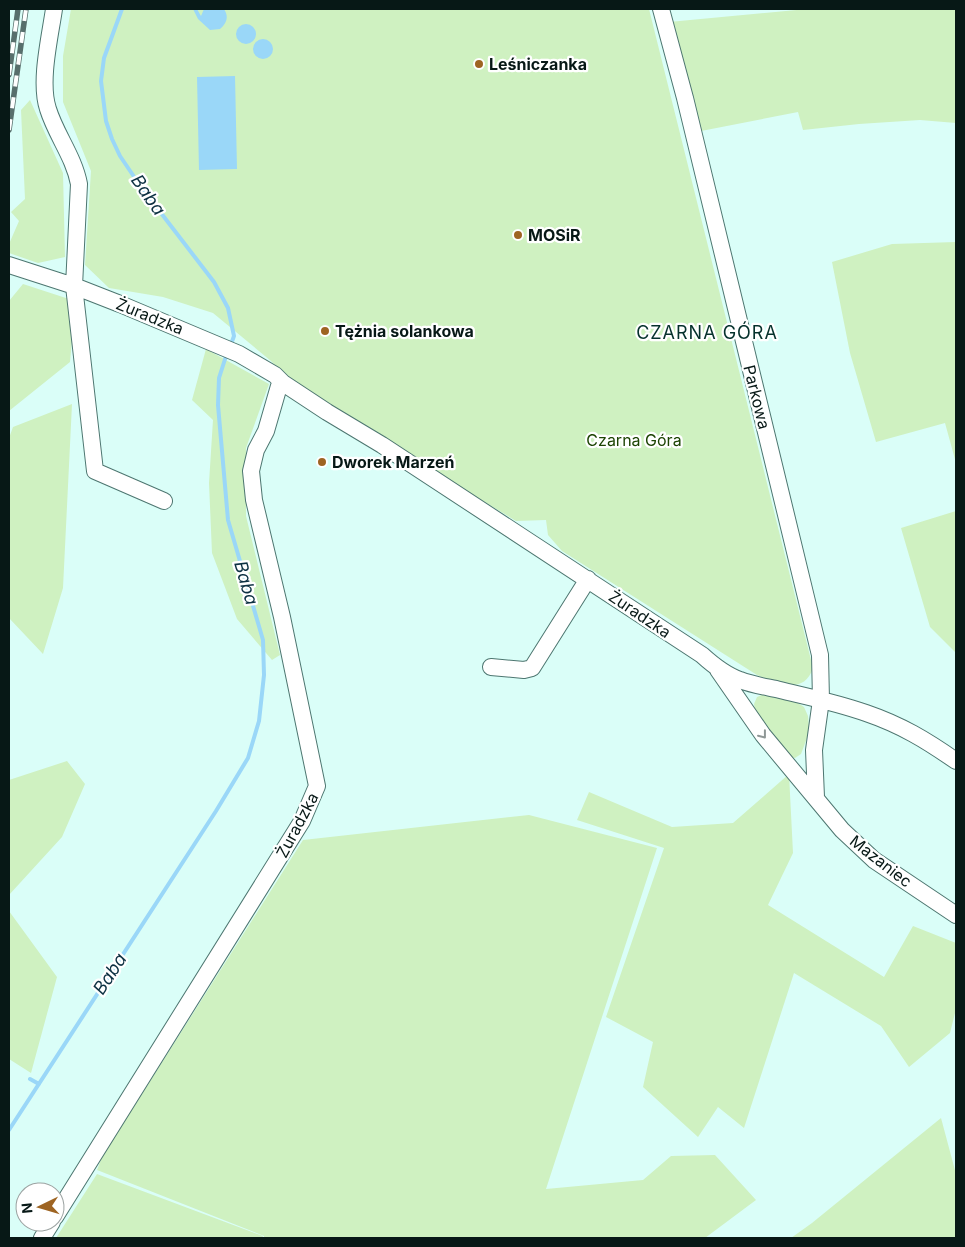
<svg xmlns="http://www.w3.org/2000/svg" width="965" height="1247" viewBox="0 0 965 1247" font-family="Inter,sans-serif">
  <style>
    .green { fill: #cff1c1 }
    .water { fill: #9ad7f8 }
    .lines { fill: none; stroke-linecap: round; stroke-linejoin: round }
    .stream { stroke: #9ad7f8; stroke-width: 4 }
    .minor-casing { stroke: #4d7670; stroke-width: 18 }
    .minor { stroke: #fff; stroke-width: 16 }
    .rail-casing { stroke: #576f6c; stroke-width: 5.5 }
    .rail { stroke: #fff; stroke-width: 4; stroke-dasharray: 11; stroke-linecap: butt }
    .oneway { stroke: #8f9796 }
    .poi-dot { fill: #9e6422; stroke: #fff; stroke-width: 2 }
    .labels { text-anchor: middle; stroke-width: 4.5; stroke-linejoin: round; paint-order: stroke }
    .poi-label { font-size: 16px; font-weight: bold; fill: #071816; stroke: #fff; text-anchor: start }
    .street-label { font-size: 16px; fill: #071816; stroke: #fff }
    .park-label { font-size: 16px; fill: #1c4403; stroke: #fff }
    .water-label { font-size: 18px; font-style: italic; fill: #0d3142; stroke: #fff }
    .neighbourhood-label { font-size: 18px; letter-spacing: 1px; fill: #05312c; stroke: #fff }
  </style>
  <rect width="100%" height="100%" fill="#dafef8"/>
  <!-- green -->
  <path class="green" d="M 71,9 L 649,9 L 813,668 C 804,696 776,683 757,675 L 562,551 L 548,535 L 546,520 L 516,521 L 402,452 L 283,374 L 271,361 L 213,313 L 163,297 L 109,288 L 85,265 L 91,171 L 63,102 L 63,56 Z
    M 807,9 L 956,9 L 956,123 L 920,120 L 859,124 L 803,130 L 798,112 L 696,132 L 669,22 Z
    M 30,100 L 63,173 L 65,257 L 38,263 L 9,253 L 9,244 L 19,221 L 11,212 L 25,199 L 21,110 Z
    M 956,242 L 956,463 L 945,423 L 876,442 L 850,353 L 832,262 L 892,244 Z
    M 23,284 L 72,300 L 72,340 L 70,362 L 9,411 L 9,301 Z
    M 206,349 L 269,384 L 246,448 L 246,516 L 280,655 L 272,660 L 237,619 L 212,553 L 209,483 L 213,420 L 192,400 Z
    M 72,404 L 63,588 L 43,654 L 9,618 L 9,438 L 13,427 Z
    M 956,511 L 956,653 L 930,627 L 901,528 Z
    M 764,694 L 784,694 L 804,707 L 808,716 L 809,727 L 807,738 L 801,754 L 795,758 L 788,757 L 757,720 L 754,704 L 757,697 Z
    M 67,761 L 85,784 L 62,837 L 9,895 L 9,780 Z
    M 789,774 L 793,853 L 768,905 L 884,977 L 913,926 L 956,943 L 956,1009 L 950,1033 L 909,1067 L 881,1026 L 794,973 L 744,1128 L 718,1107 L 698,1137 L 643,1087 L 653,1042 L 606,1017 L 664,848 L 577,820 L 589,792 L 672,827 L 733,823 Z
    M 529,815 L 657,848 L 546,1189 L 643,1180 L 671,1156 L 715,1155 L 756,1200 L 705,1238 L 264,1238 L 264,1236 L 97,1170 L 102,1157 L 303,840 Z
    M 9,911 L 57,977 L 31,1073 L 9,1059 Z
    M 941,1118 L 956,1174 L 956,1238 L 791,1238 L 812,1223 Z
    M 97,1174 L 263,1236 L 262,1238 L 56,1238 Z"/>
  <!-- water -->
  <path class="water" d="M 193,9 L 197,9 L 201,16 L 204,9 L 224,9 C 229,17 227,23 220,29 L 210,30 L 198,19 Z
    M236 34a10 10 0 1 1 20 0a10 10 0 1 1-20 0Z
    M253 49a10 10 0 1 1 20 0a10 10 0 1 1-20 0Z
    M 235,76 L 237,169 L 199,170 L 197,77 Z"/>
  <g class="lines">
    <!-- stream -->
    <path class="stream" d="M 122,9 L 104,58 L 101,81 L 106,121 L 112,139 L 120,156 L 141,187 L 214,282 L 228,308 L 234,336 L 230,347
      M 30,1079 L 39,1084
      M 9,1130 L 216,811 L 248,758 L 259,721 L 264,675 L 263,640 L 228,520 L 218,405 L 219,378 L 227,353"/>
    <!-- minor casing -->
    <g class="minor-casing">
      <path id="minor" d="M 54,9 C 50,37 39,82 48,109 C 56,135 74,157 79,184 L 74,286 L 95,471 L 164,501
        M 661,9 L 685,98 L 820,655 L 821,700 L 814,750 L 816,797
        M 9,265 L 74,286 L 120,304 L 239,354 L 275,375 L 283,383 L 327,412 L 382,445 L 702,655 C 713,665 725,675 740,680 C 753,685 767,687 780,690 C 809,697 838,703 866,713 C 901,725 926,740 956,761
        M 491,667 L 524,670 L 532,668 L 588,579
        M 718,670 L 763,735 L 842,830 L 874,860 L 956,915
        M 55,1217 L 302,821 L 317,786 L 282,617 L 254,500 L 251,471 L 256,450 L 266,431 L 279,386 L 283,383
        M 42,1238 L 52,1222"/>
    </g>
    <!-- minor -->
    <use href="#minor" class="minor"/>
    <!-- rail casing -->
    <g class="rail-casing">
      <path id="rail" d="M 9,75 L 18,9
        M 9,130 L 26,9"/>
    </g>
    <!-- rail -->
    <use href="#rail" class="rail"/>
  </g>
  <!-- one-way arrows -->
  <defs><path id="oneway-chevron" d="M-2-3.5L2.5 0L-2 3.5" fill="none" stroke-width="1.6" stroke-linecap="round" stroke-linejoin="round" transform="scale(1.25)"/></defs>
  <use class="oneway" href="#oneway-chevron" transform="translate(763 735) rotate(52)"/>
  <!-- markers -->
  <g class="poi-dot">
    <circle cx="479" cy="64" r="5"/>
    <circle cx="518" cy="235" r="5"/>
    <circle cx="325" cy="331" r="5"/>
    <circle cx="322" cy="462" r="5"/>
  </g>
  <g class="labels">
    <!-- poi labels -->
    <g class="poi-label">
      <text x="489" y="70">Leśniczanka</text>
      <text x="528" y="241">MOSiR</text>
      <text x="335" y="337">Tężnia solankowa</text>
      <text x="332" y="468">Dworek Marzeń</text>
    </g>
    <!-- street labels -->
    <g class="street-label">
      <text transform="translate(150 316) rotate(22)" y="6">Żuradzka</text>
      <text transform="translate(757 397) rotate(76)" y="6">Parkowa</text>
      <text transform="translate(640 614) rotate(34)" y="6">Żuradzka</text>
      <text transform="translate(297 825) rotate(-62)" y="6">Żuradzka</text>
      <text transform="translate(881 861) rotate(38)" y="6">Mazaniec</text>
    </g>
    <!-- park labels -->
    <g class="park-label">
      <text x="634" y="446">Czarna Góra</text>
    </g>
    <!-- water labels -->
    <g class="water-label">
      <text transform="translate(148 195) rotate(55)" y="6">Baba</text>
      <text transform="translate(246 583) rotate(74)" y="6">Baba</text>
      <text transform="translate(110 974) rotate(-57)" y="6">Baba</text>
    </g>
    <!-- neighbourhood labels -->
    <g class="neighbourhood-label">
      <text x="707" y="339">CZARNA GÓRA</text>
    </g>
  </g>
  <!-- border -->
  <rect width="965" height="1247" fill="none" stroke="#071816" stroke-width="20"/>
  <!-- north arrow -->
  <g transform="translate(40 1207) rotate(265)"><circle r="24" fill="#ffffff" stroke="#9ca3a2"/>
  <path d="M0-4L9 19L0 12L-9 19Z" fill="#9e6422"/>
  <text y="-8" font-size="14" font-weight="bold" text-anchor="middle" fill="#071816">N</text>
  </g>
</svg>
